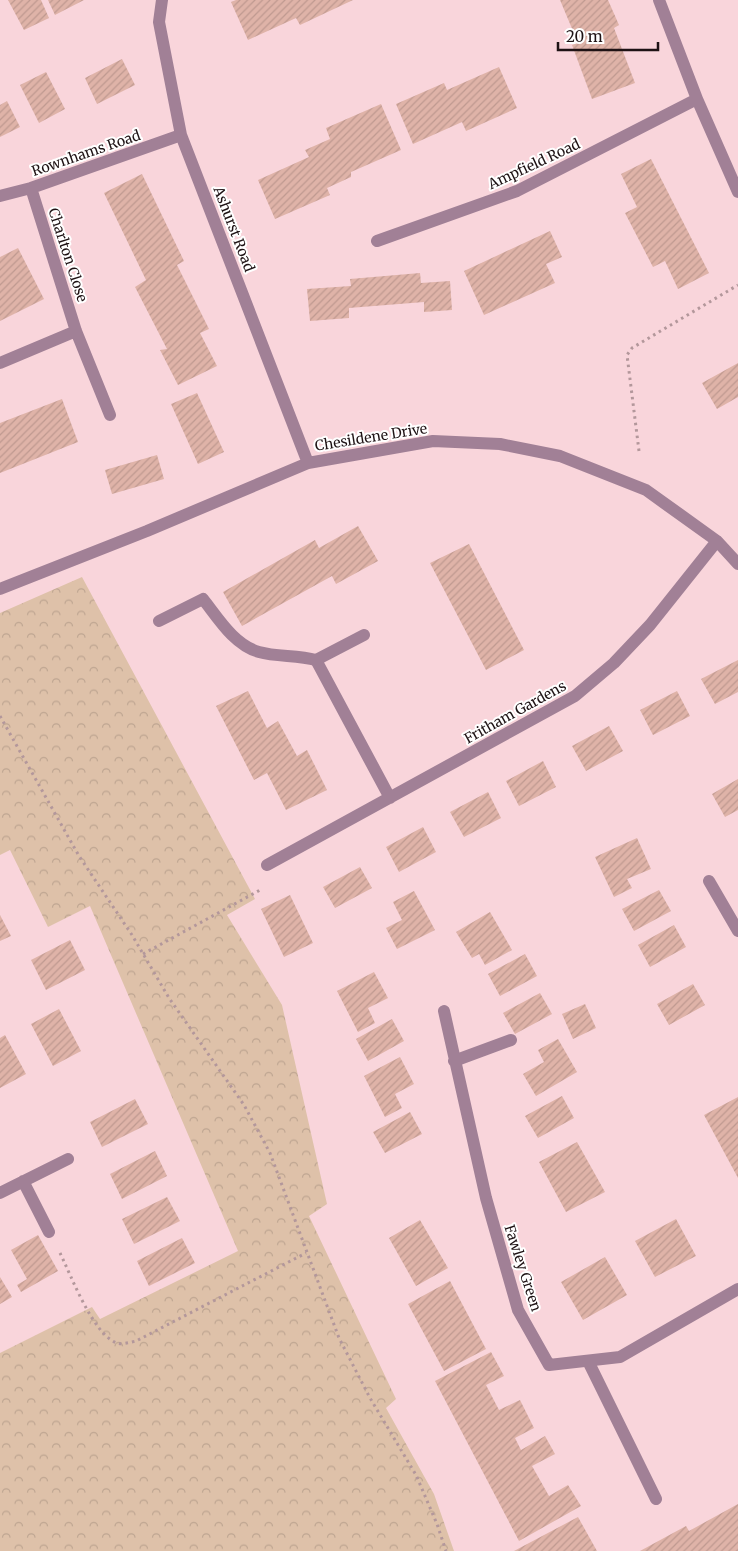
<svg xmlns="http://www.w3.org/2000/svg" width="738" height="1551" viewBox="0 0 738 1551" font-family="Merriweather,serif">
  <style>
    .park { fill: url(#park-crowns) }
    .building { fill: url(#building-hatch) }
    .lines { fill: none; stroke-linecap: round; stroke-linejoin: round }
    .path { stroke: #b3979b; stroke-width: 3; stroke-dasharray: 2.5 4; stroke-linecap: butt }
    .service { stroke: #a18096; stroke-width: 12 }
    .minor { stroke: #a18096; stroke-width: 12 }
    .labels { text-anchor: middle; stroke-width: 4; stroke-linejoin: round; paint-order: stroke }
    .street-label { font-size: 14px; fill: #1e1214; stroke: #fff }
  </style>
  <defs>
    <pattern id="park-crowns" width="20" height="18" patternUnits="userSpaceOnUse" patternTransform="scale(1.25)"><rect width="20" height="18" fill="#dec1a9"/><path d="M2 6a3 3 0 1 1 6 0M12 15a3 3 0 1 1 6 0" fill="none" stroke="#bea591"/></pattern>
    <pattern id="building-hatch" width="6" height="6" patternUnits="userSpaceOnUse" patternTransform="scale(1.25)"><rect width="6" height="6" fill="#dfb3a8"/><path d="M-1 1l2-2M0 6l6-6M5 7l2-2" fill="none" stroke="#bf9990"/></pattern>
  </defs>
  <rect width="100%" height="100%" fill="#f9d5db"/>
  <!-- park -->
  <path class="park" d="M 82,577 L 255,899 L 227,915 L 282,1005 L 327,1204 L 309,1216 L 396,1399 L 386,1408 L 434,1494 L 454,1551 L 0,1551 L 0,1353 L 92,1307 L 100,1319 L 238,1251 L 90,906 L 48,927 L 10,850 L 0,855 L 0,613 Z"/>
  <!-- building -->
  <path class="building" d="M 8,0 L 41,0 L 49,18 L 24,30 Z
    M 48,0 L 84,0 L 55,15 Z
    M 236,0 L 353,0 L 300,25 L 296,18 L 248,40 L 231,2 Z
    M 560,0 L 608,0 L 619,25 L 614,28 L 635,83 L 592,99 L 572,45 L 578,43 Z
    M 122,59 L 135,85 L 97,104 L 85,78 Z
    M 499,67 L 517,108 L 466,131 L 462,122 L 413,144 L 396,104 L 444,83 L 447,90 Z
    M 46,72 L 65,109 L 39,123 L 20,85 Z
    M 7,101 L 20,127 L 0,137 L 0,105 Z
    M 381,104 L 401,150 L 351,172 L 351,177 L 327,188 L 330,195 L 275,219 L 258,180 L 309,157 L 305,150 L 330,139 L 326,128 Z
    M 651,159 L 709,273 L 678,289 L 665,261 L 653,267 L 625,213 L 637,207 L 621,174 Z
    M 142,174 L 184,261 L 177,265 L 209,329 L 200,333 L 217,366 L 178,385 L 160,350 L 167,349 L 135,287 L 146,280 L 104,193 Z
    M 550,231 L 562,257 L 546,264 L 555,283 L 484,315 L 464,271 Z
    M 18,248 L 44,299 L 0,321 L 0,257 Z
    M 420,273 L 421,283 L 450,281 L 452,310 L 424,312 L 424,302 L 349,308 L 349,318 L 310,321 L 307,289 L 351,286 L 350,279 Z
    M 738,363 L 738,397 L 717,409 L 702,383 Z
    M 197,393 L 224,452 L 198,464 L 171,404 Z
    M 62,399 L 78,442 L 0,473 L 0,423 Z
    M 157,455 L 164,479 L 112,494 L 105,470 Z
    M 358,526 L 378,561 L 336,584 L 332,576 L 242,626 L 223,592 L 315,540 L 319,548 Z
    M 469,544 L 524,650 L 486,670 L 430,563 Z
    M 738,660 L 738,692 L 715,704 L 701,679 Z
    M 248,691 L 267,728 L 278,721 L 297,756 L 307,750 L 327,790 L 286,810 L 267,773 L 254,780 L 216,706 Z
    M 677,691 L 690,716 L 653,735 L 640,710 Z
    M 609,726 L 623,751 L 586,771 L 572,746 Z
    M 543,761 L 556,787 L 519,806 L 506,781 Z
    M 738,779 L 738,810 L 725,817 L 712,794 Z
    M 488,792 L 501,818 L 464,837 L 450,812 Z
    M 423,827 L 436,852 L 399,872 L 386,847 Z
    M 637,838 L 651,869 L 627,879 L 632,888 L 614,897 L 595,857 Z
    M 360,867 L 372,888 L 335,908 L 323,887 Z
    M 659,890 L 671,911 L 634,931 L 622,909 Z
    M 414,891 L 435,930 L 397,949 L 386,928 L 402,920 L 393,902 Z
    M 290,895 L 313,943 L 284,957 L 261,909 Z
    M 490,912 L 512,950 L 485,965 L 479,954 L 472,958 L 456,932 Z
    M 0,915 L 11,936 L 0,941 Z
    M 674,925 L 686,947 L 650,967 L 638,945 Z
    M 70,940 L 85,970 L 46,990 L 31,960 Z
    M 525,954 L 537,976 L 500,996 L 488,974 Z
    M 374,972 L 388,998 L 368,1008 L 375,1023 L 358,1032 L 337,991 Z
    M 693,984 L 705,1005 L 669,1025 L 657,1004 Z
    M 540,993 L 552,1014 L 515,1034 L 503,1013 Z
    M 585,1004 L 596,1028 L 573,1039 L 562,1014 Z
    M 59,1009 L 81,1051 L 53,1066 L 31,1024 Z
    M 392,1019 L 404,1041 L 368,1061 L 356,1039 Z
    M 5,1035 L 26,1074 L 0,1088 L 0,1038 Z
    M 558,1039 L 577,1072 L 536,1096 L 523,1074 L 544,1062 L 538,1050 Z
    M 400,1057 L 414,1084 L 395,1094 L 402,1108 L 385,1117 L 364,1076 Z
    M 562,1096 L 574,1118 L 538,1138 L 525,1116 Z
    M 738,1097 L 738,1178 L 704,1115 Z
    M 135,1099 L 148,1124 L 102,1147 L 90,1122 Z
    M 410,1112 L 422,1134 L 385,1153 L 373,1132 Z
    M 577,1142 L 605,1192 L 566,1212 L 539,1162 Z
    M 155,1151 L 167,1176 L 122,1199 L 110,1174 Z
    M 167,1197 L 180,1221 L 134,1244 L 122,1219 Z
    M 676,1219 L 696,1256 L 655,1277 L 635,1241 Z
    M 420,1220 L 448,1268 L 416,1286 L 389,1238 Z
    M 38,1235 L 58,1271 L 21,1292 L 17,1285 L 27,1279 L 11,1250 Z
    M 182,1238 L 195,1263 L 149,1286 L 137,1261 Z
    M 605,1257 L 627,1295 L 583,1320 L 561,1282 Z
    M 0,1277 L 12,1297 L 0,1304 Z
    M 450,1281 L 486,1349 L 444,1371 L 408,1304 Z
    M 491,1352 L 504,1376 L 486,1385 L 499,1410 L 520,1400 L 534,1428 L 515,1438 L 521,1450 L 545,1436 L 555,1454 L 532,1466 L 549,1496 L 568,1485 L 581,1506 L 519,1541 L 435,1381 Z
    M 738,1504 L 738,1551 L 640,1551 L 686,1526 L 689,1531 Z
    M 578,1517 L 597,1551 L 514,1551 Z"/>
  <g class="lines">
    <!-- path -->
    <path class="path" d="M 639,451 L 627,355 L 632,348 L 738,285
      M 0,716 L 79,856 L 132,935 L 169,998 L 244,1105 L 270,1153 L 339,1338 L 370,1398 L 416,1475 L 437,1524 L 446,1551
      M 143,954 L 262,889
      M 60,1253 C 71,1275 93,1335 117,1343 C 122,1345 131,1342 136,1341 L 306,1253"/>
    <!-- service -->
    <path class="service" d="M 159,621 L 203,599 C 218,618 234,645 259,652 C 277,657 297,655 316,660
      M 588,1361 L 656,1499"/>
    <!-- minor -->
    <path class="minor" d="M 162,0 L 159,22 L 181,135 L 308,463
      M 659,0 L 697,99 L 738,192
      M 31,188 L 76,331 L 110,415
      M 0,196 L 31,188 L 181,135
      M 377,241 L 517,191 L 697,99
      M 0,363 L 76,331
      M 0,589 L 147,531 L 308,463 L 433,441 L 500,444 L 560,456 L 646,490 L 717,541 L 738,564
      M 364,635 L 316,660 L 390,798
      M 267,865 L 575,696 L 614,663 L 650,625 L 717,541
      M 709,881 L 738,931
      M 444,1011 L 486,1198 L 518,1310 L 549,1365 L 620,1357 L 738,1289
      M 454,1061 L 511,1040
      M 23,1181 L 49,1232
      M 0,1193 L 68,1159"/>
  </g>
  <g class="labels">
    <!-- street labels -->
    <g class="street-label">
      <text transform="translate(86 153) rotate(-19)" y="5">Rownhams Road</text>
      <text transform="translate(534 164) rotate(-25)" y="5">Ampfield Road</text>
      <text transform="translate(234 229) rotate(69)" y="5">Ashurst Road</text>
      <text transform="translate(68 255) rotate(72)" y="5">Charlton Close</text>
      <text transform="translate(371 437) rotate(-9)" y="5">Chesildene Drive</text>
      <text transform="translate(515 712) rotate(-29)" y="5">Fritham Gardens</text>
      <text transform="translate(523 1268) rotate(72)" y="5">Fawley Green</text>
    </g>
  </g>
  <!-- scale -->
  <path d="M558 42v8h100v-8" fill="none" stroke="#1e1214" stroke-width="2.5"/>
  <text x="566" y="42" font-size="15" fill="#1e1214" stroke="#ffffff" stroke-width="4" paint-order="stroke">20 m</text>
</svg>
